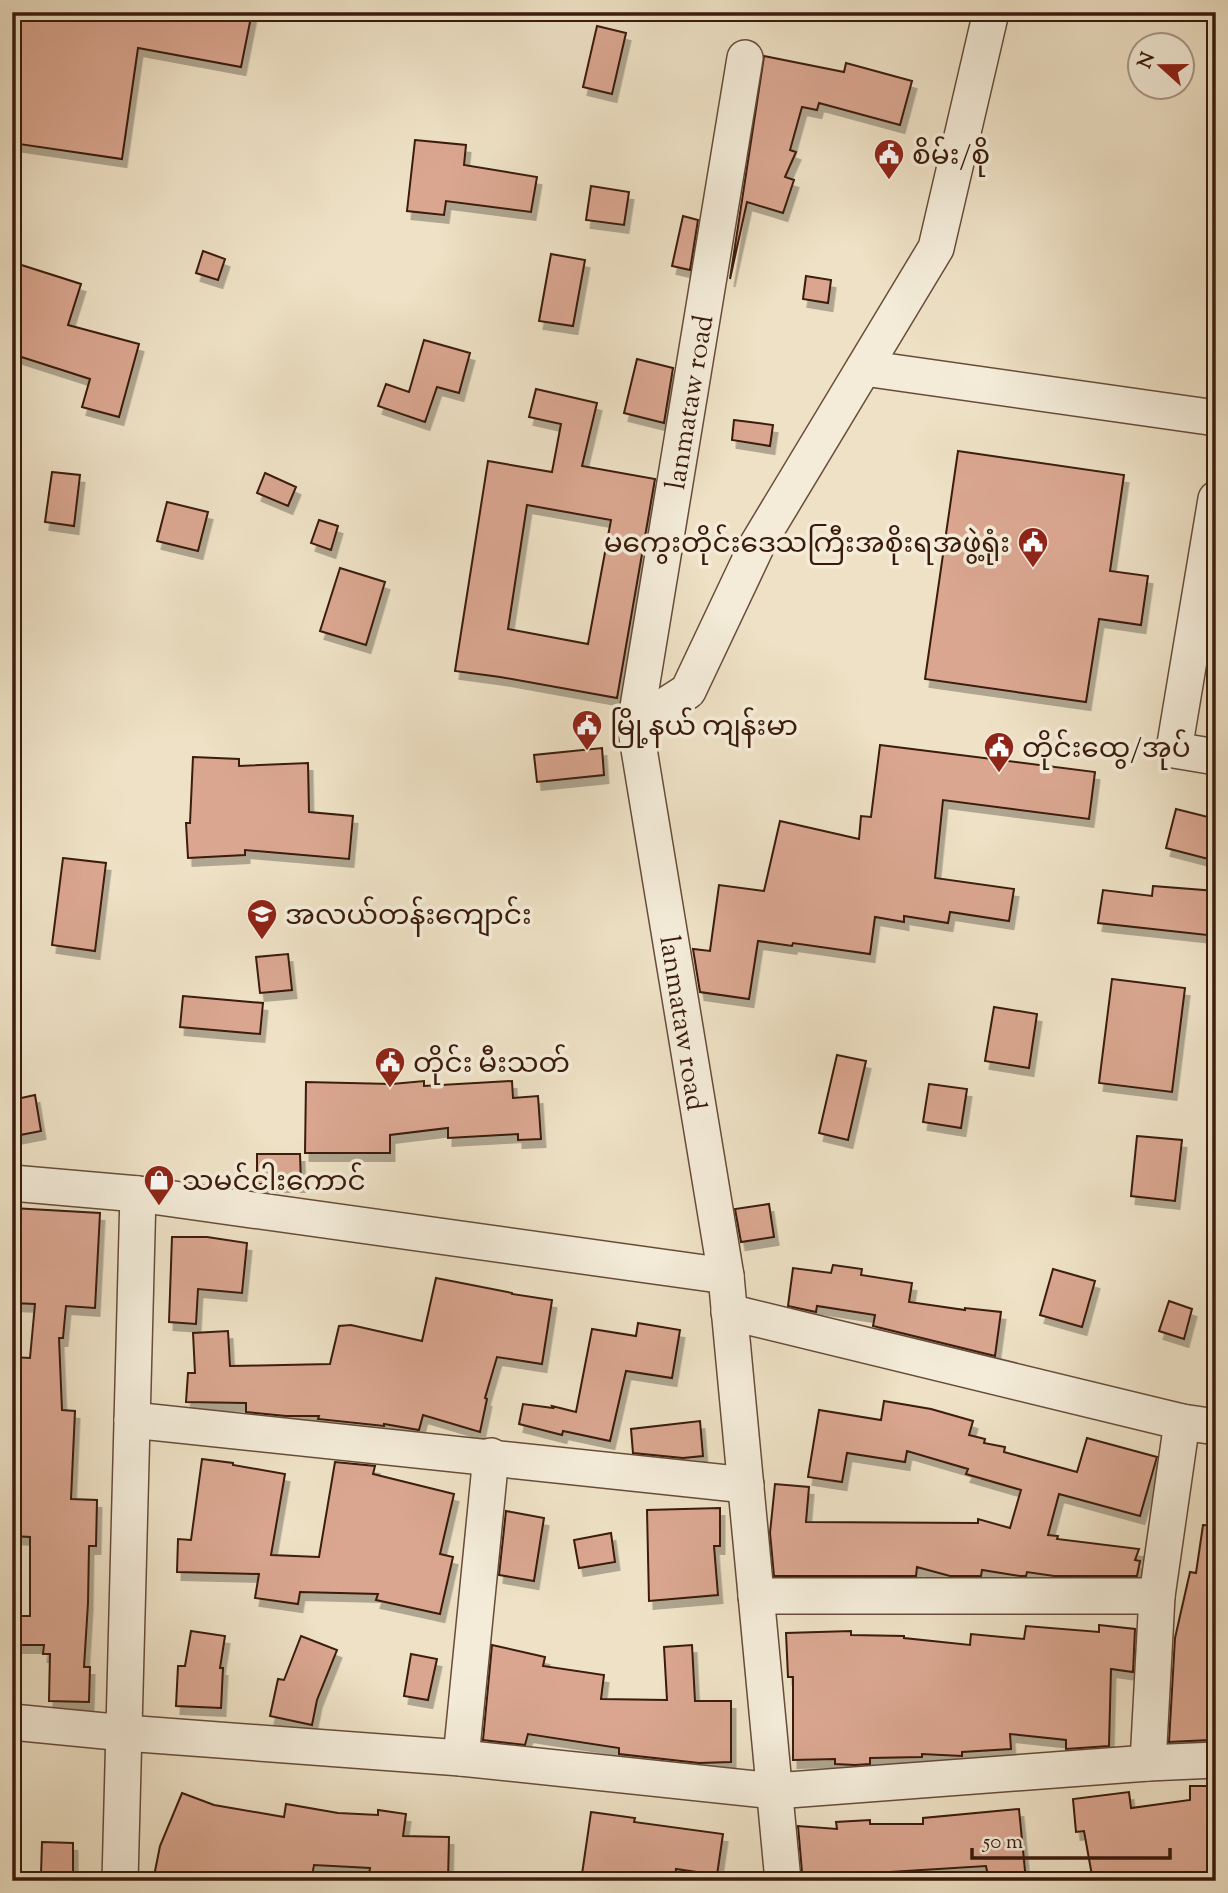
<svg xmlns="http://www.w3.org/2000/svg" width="1228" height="1893" viewBox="0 0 1228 1893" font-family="'Sorts Mill Goudy','Noto Sans Myanmar',serif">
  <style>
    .building { fill: #daa690; stroke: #3a1b0b; stroke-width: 2; fill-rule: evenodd; filter: url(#shadow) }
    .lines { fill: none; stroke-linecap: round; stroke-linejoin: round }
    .minor-casing { stroke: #674c3a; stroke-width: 38 }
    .minor { stroke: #f4ecd9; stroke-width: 35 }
    .labels { text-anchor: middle; stroke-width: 7; stroke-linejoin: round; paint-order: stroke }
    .poi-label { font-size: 28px; fill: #3a1b0b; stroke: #f4ecd9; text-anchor: start }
    .street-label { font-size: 28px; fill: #3a1b0b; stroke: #f4ecd9 }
  </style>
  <defs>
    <filter id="shadow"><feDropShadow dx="4.5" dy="8" stdDeviation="0" flood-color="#0004"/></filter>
  </defs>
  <rect width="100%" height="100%" fill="#eee1c5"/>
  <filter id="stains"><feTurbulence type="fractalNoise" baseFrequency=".00286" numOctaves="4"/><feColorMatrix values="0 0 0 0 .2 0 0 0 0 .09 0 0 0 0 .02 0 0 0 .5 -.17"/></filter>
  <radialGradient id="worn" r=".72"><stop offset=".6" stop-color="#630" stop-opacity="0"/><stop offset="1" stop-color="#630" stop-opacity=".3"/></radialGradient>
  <!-- building -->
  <path class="building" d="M 12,12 L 252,12 L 241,67 L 138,48 L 122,159 L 12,143 Z
    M 597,26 L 626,33 L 612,94 L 583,87 Z
    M 764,56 L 844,72 L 846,63 L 912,81 L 900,125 L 819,103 L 817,110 L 802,107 L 790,150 L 796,152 L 785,177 L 794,180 L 783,213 L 747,202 L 730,279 Z
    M 415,140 L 466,145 L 464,165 L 537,177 L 531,212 L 446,201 L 444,215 L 407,211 Z
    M 591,186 L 629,192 L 624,225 L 586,220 Z
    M 683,216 L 698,220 L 690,270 L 672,266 Z
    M 203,251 L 225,259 L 218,280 L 196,273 Z
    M 551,254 L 585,260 L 573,326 L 539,321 Z
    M 12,262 L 81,284 L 68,325 L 139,344 L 119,417 L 82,407 L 90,379 L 12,354 Z
    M 806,276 L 831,280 L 828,303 L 803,299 Z
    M 424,340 L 470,353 L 459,393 L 437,387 L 425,422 L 378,406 L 386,384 L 409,392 Z
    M 637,359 L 673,368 L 664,423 L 624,413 Z
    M 536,389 L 597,403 L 582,466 L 655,479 L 617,698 L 500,677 L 455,671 L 488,461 L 552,472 L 561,424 L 529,417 ZM 527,505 L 611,520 L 588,644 L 508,629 Z
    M 734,420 L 773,425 L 770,446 L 732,440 Z
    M 958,451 L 1124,475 L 1110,571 L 1148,576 L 1141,625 L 1099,619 L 1086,702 L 925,679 Z
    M 52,472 L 80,475 L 74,526 L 45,522 Z
    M 265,473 L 296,487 L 288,506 L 257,493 Z
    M 167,502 L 208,512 L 198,551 L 157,541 Z
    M 319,520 L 338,526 L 331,550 L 311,543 Z
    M 340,568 L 385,582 L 366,645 L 320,631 Z
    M 880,745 L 1095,772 L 1089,819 L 943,800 L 935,878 L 1014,889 L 1009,921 L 950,912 L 948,923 L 904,916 L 904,922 L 875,917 L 870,954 L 793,943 L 792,946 L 758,941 L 749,999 L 700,992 L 693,949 L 710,951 L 719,885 L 764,891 L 780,821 L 859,839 L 861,816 L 871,817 Z
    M 602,748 L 604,775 L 537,782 L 534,755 Z
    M 193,757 L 239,759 L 239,766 L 308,763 L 309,812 L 353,816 L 349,859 L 245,850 L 245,855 L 188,858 L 186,823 L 190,823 Z
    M 1176,809 L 1216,819 L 1216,861 L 1166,848 Z
    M 63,858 L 106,863 L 95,951 L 52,945 Z
    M 1153,886 L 1216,891 L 1216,936 L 1098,923 L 1103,890 L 1152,896 Z
    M 288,954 L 292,990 L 260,993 L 256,957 Z
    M 1112,979 L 1185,988 L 1172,1092 L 1099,1083 Z
    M 183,996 L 263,1003 L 260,1034 L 180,1027 Z
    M 994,1007 L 1037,1014 L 1029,1068 L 985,1061 Z
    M 837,1055 L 866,1061 L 848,1140 L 819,1133 Z
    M 424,1081 L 424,1086 L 512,1081 L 513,1098 L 538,1096 L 541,1139 L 518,1140 L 518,1134 L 448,1138 L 448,1128 L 390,1135 L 390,1153 L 305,1153 L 306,1082 L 392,1084 Z
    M 929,1084 L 967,1089 L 961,1128 L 923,1122 Z
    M 35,1095 L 41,1131 L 15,1136 L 12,1100 Z
    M 1137,1136 L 1182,1140 L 1175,1201 L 1131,1196 Z
    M 257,1154 L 300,1154 L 301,1184 L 257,1184 Z
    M 769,1204 L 774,1237 L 741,1242 L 735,1209 Z
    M 12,1208 L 100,1213 L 95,1308 L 66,1306 L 63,1338 L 59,1338 L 62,1410 L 75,1411 L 71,1499 L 97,1500 L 96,1546 L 89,1546 L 88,1603 L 84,1667 L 90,1667 L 89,1702 L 49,1701 L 50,1654 L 43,1654 L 44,1645 L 12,1645 L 12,1616 L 30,1616 L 30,1537 L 12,1536 L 12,1357 L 30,1358 L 35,1304 L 12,1303 Z
    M 172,1237 L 207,1237 L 247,1243 L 242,1293 L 198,1289 L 196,1324 L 169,1322 Z
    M 833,1265 L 862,1269 L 861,1275 L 912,1283 L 909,1302 L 965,1310 L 965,1308 L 1001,1312 L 995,1356 L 873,1326 L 875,1315 L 817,1306 L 816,1312 L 788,1306 L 793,1268 L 831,1273 Z
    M 1053,1269 L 1095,1281 L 1082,1327 L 1040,1315 Z
    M 436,1278 L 512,1293 L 512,1294 L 552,1300 L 542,1364 L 497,1357 L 485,1398 L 487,1399 L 480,1432 L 423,1415 L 419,1430 L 384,1424 L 384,1426 L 318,1419 L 319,1416 L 286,1416 L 246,1412 L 246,1403 L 186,1402 L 188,1373 L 195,1373 L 193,1333 L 228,1331 L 230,1366 L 330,1364 L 339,1326 L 351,1325 L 422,1341 Z
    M 1169,1301 L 1192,1309 L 1184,1339 L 1159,1331 Z
    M 638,1323 L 680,1330 L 672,1378 L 626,1371 L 610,1441 L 563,1431 L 562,1435 L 519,1424 L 523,1404 L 553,1408 L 552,1406 L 576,1412 L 592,1329 L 636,1336 Z
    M 884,1401 L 931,1409 L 973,1421 L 969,1435 L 985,1439 L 984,1443 L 1005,1447 L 1004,1452 L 1077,1472 L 1087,1438 L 1157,1457 L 1140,1516 L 1059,1494 L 1048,1535 L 1058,1536 L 1057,1539 L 1139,1549 L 1135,1560 L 1140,1561 L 1137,1576 L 1054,1576 L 1027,1572 L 1026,1576 L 1020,1576 L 982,1570 L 981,1576 L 950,1576 L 917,1567 L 916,1576 L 774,1576 L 770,1533 L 775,1484 L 809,1487 L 806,1522 L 978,1523 L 978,1519 L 1010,1528 L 1021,1490 L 966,1474 L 968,1469 L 907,1451 L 905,1462 L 847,1453 L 842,1482 L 808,1477 L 819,1410 L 881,1420 Z
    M 700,1421 L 703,1456 L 683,1458 L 633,1453 L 631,1429 Z
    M 202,1459 L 233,1463 L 233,1465 L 285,1474 L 271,1555 L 319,1557 L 335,1462 L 375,1466 L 373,1474 L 454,1494 L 440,1554 L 453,1557 L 440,1614 L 376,1600 L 378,1594 L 300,1592 L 298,1604 L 255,1598 L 259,1574 L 177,1572 L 178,1539 L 191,1540 Z
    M 720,1508 L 720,1546 L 714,1546 L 718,1595 L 649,1601 L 647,1510 Z
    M 506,1511 L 544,1518 L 534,1581 L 499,1575 Z
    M 1203,1525 L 1216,1526 L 1216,1614 L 1210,1643 L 1216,1644 L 1216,1670 L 1210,1740 L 1169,1742 L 1175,1638 L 1190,1572 L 1196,1573 Z
    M 611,1533 L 615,1562 L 579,1568 L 574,1540 Z
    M 1099,1625 L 1135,1629 L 1133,1672 L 1111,1669 L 1109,1746 L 1066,1749 L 1066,1740 L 1010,1734 L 1011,1749 L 962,1752 L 962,1756 L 922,1754 L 922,1757 L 870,1758 L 870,1764 L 855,1765 L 835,1764 L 835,1759 L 793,1760 L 793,1677 L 788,1677 L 786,1633 L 851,1631 L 851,1635 L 904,1636 L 904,1638 L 970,1645 L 971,1634 L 1024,1639 L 1026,1626 L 1099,1632 Z
    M 191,1631 L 225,1636 L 220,1668 L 223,1668 L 221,1708 L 176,1706 L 178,1666 L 185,1666 Z
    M 301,1636 L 337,1650 L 317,1700 L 312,1725 L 270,1716 L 278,1679 L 284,1680 Z
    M 492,1645 L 545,1657 L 543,1666 L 604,1675 L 601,1699 L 667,1700 L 664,1647 L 692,1645 L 695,1701 L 731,1701 L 731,1762 L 699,1763 L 619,1754 L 619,1748 L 528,1734 L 525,1745 L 483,1740 Z
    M 411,1654 L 437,1659 L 428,1700 L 404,1696 Z
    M 1190,1786 L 1216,1786 L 1216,1876 L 1185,1881 L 1093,1881 L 1084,1831 L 1076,1832 L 1073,1799 L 1129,1792 L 1131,1808 L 1190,1800 Z
    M 182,1793 L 214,1805 L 284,1817 L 286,1804 L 338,1813 L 378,1815 L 378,1810 L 406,1814 L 403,1836 L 449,1837 L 448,1881 L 368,1881 L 370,1868 L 314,1865 L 311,1881 L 153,1881 L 160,1846 Z
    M 1019,1809 L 1026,1881 L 989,1881 L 986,1866 L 841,1875 L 802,1872 L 798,1826 L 837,1829 L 836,1822 L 870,1820 L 870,1824 L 923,1824 L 923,1818 Z
    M 591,1812 L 635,1818 L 634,1822 L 723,1834 L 717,1875 L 676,1869 L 675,1881 L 581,1881 Z
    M 42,1842 L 73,1843 L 73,1875 L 41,1874 Z"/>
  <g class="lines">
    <!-- minor casing -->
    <g class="minor-casing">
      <g id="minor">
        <path d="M 864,368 L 1216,418"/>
        <path d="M 1216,499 L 1174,750 L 1216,757"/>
        <path d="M 635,725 L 688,691 L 757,545 L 936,248 L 991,12"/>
        <path id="s1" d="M 12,1183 L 138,1194 L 726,1276 L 635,725 L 745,58"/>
        <path d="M 726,1276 L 783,1881"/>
        <path d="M 729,1312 L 1182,1422 L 1216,1427"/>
        <path d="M 132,1420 L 746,1485"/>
        <path d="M 756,1596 L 1157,1596"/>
        <path d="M 12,1722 L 125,1733 L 461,1758 L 775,1791 L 1148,1763 L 1216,1760"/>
        <path d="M 461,1758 L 491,1456"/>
        <path d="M 1148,1763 L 1157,1596 L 1182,1422"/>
        <path d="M 120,1881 L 138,1194"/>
      </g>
    </g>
    <!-- minor -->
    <use href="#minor" class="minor"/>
  </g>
  <!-- icons -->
  <defs>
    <g id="civic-pin" transform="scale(1.575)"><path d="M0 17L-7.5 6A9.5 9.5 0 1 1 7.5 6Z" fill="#8f2418" stroke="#f4ecd9"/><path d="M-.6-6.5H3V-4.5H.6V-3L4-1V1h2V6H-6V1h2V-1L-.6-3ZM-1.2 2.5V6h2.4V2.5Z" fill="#fff"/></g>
    <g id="school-pin" transform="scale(1.575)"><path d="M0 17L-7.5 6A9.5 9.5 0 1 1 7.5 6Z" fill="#8f2418" stroke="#f4ecd9"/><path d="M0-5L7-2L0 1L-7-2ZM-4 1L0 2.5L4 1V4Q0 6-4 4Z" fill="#fff"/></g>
    <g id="shop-pin" transform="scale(1.575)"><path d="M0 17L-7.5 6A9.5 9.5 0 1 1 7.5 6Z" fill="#8f2418" stroke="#f4ecd9"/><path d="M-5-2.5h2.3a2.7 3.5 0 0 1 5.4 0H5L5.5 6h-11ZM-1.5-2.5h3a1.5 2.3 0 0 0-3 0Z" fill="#fff"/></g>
  </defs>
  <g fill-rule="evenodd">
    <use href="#civic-pin" x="889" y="154"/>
    <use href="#civic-pin" x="1033" y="542"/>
    <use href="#civic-pin" x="587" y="725"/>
    <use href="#civic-pin" x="999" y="747"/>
    <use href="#school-pin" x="262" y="914"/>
    <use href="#civic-pin" x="390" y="1062"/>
    <use href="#shop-pin" x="159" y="1180"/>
  </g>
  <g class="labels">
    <!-- poi labels -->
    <g class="poi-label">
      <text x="912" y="164">စိမ်း/စို</text>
      <text x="1010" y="552" text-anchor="end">မကွေးတိုင်းဒေသကြီးအစိုးရအဖွဲ့ရုံး</text>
      <text x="610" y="735">မြို့နယ် ကျန်းမာ</text>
      <text x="1022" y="757">တိုင်းထွေ/အုပ်</text>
      <text x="285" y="924">အလယ်တန်းကျောင်း</text>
      <text x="413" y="1072">တိုင်း မီးသတ်</text>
      <text x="182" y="1190">သမင်ငါးကောင်</text>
    </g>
    <!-- street labels -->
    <g class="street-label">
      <text dy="10" stroke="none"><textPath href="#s1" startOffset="1606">lanmataw road</textPath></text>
      <text transform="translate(684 1023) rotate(81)" y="10">lanmataw road</text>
    </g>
  </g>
  <!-- margin -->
  <rect width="1228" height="1893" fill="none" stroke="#eee1c5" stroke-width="42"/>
  <rect x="14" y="14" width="1200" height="1865" fill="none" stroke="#3a1b0b" stroke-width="3.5"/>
  <rect x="21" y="21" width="1186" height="1851" fill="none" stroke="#3a1b0b" stroke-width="2"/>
  <!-- north arrow -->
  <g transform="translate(1161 66) rotate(291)"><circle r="33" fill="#f4ecd9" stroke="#aa9887" stroke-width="2"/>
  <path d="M0-5L12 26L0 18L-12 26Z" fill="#8f2418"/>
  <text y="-10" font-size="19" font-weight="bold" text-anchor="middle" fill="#3a1b0b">N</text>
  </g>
  <!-- scale -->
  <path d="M972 1848v10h198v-10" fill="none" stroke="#3a1b0b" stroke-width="3.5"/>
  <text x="983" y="1848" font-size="21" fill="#3a1b0b" stroke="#f4ecd9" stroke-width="5" paint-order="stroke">50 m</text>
  <rect width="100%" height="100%" filter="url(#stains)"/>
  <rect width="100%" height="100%" fill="url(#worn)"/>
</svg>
